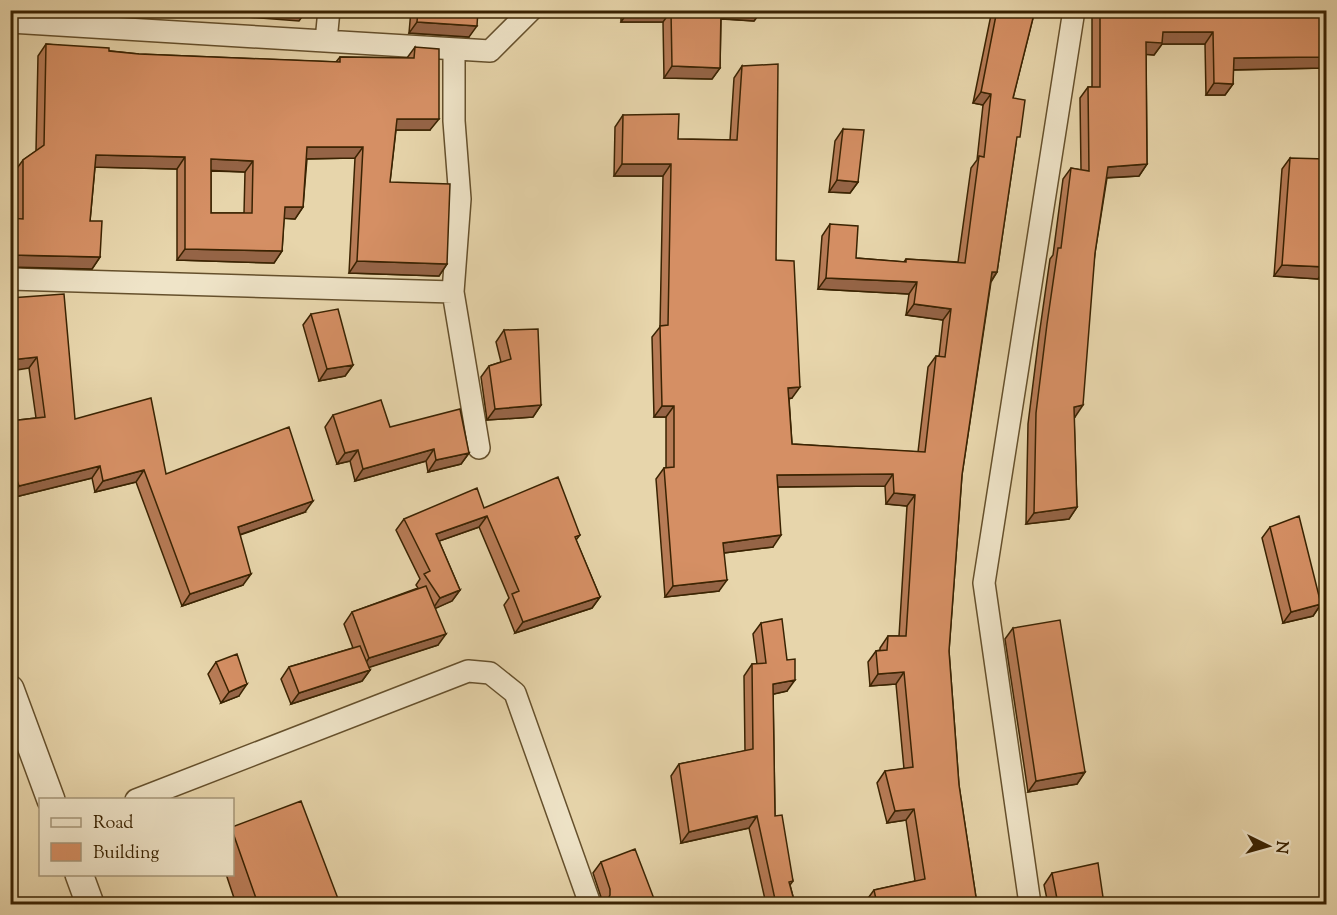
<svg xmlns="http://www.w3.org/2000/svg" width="1337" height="915" viewBox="0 0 1337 915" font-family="'Sorts Mill Goudy',serif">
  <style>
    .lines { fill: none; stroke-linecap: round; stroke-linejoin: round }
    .minor-casing { stroke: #65502c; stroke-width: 24 }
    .tertiary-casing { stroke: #65502c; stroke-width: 30 }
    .minor { stroke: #efe4c8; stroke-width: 21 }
    .tertiary { stroke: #efe4c8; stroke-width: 27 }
    .wall { fill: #b77b56; stroke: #3a2302; stroke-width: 1.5; fill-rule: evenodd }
    .shaded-wall { fill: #956446; stroke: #3a2302; stroke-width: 1.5 }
    .building { fill: #d58f64; stroke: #3a2302; stroke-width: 1.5; fill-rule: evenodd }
  </style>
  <rect width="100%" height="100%" fill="#e7d5ab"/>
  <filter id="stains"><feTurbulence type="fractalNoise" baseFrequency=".00333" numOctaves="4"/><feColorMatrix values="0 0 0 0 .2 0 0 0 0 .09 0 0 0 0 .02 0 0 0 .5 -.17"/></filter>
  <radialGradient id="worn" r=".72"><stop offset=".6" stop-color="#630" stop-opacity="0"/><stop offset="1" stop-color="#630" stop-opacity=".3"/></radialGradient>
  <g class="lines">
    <!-- minor casing -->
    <g class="minor-casing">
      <path id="minor" d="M 10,22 L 490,51 L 531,10
        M 326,41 L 329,10
        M 454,49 L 454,121 L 460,199 L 453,292 L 479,448
        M 10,279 L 453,292
        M 136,800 L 468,671 L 490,673 L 515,693 L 590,904
        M 1030,904 L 984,583 L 1074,10"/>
    </g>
    <!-- tertiary casing -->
    <g class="tertiary-casing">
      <path id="tertiary" d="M 10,689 L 51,800
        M 79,874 L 90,904"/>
    </g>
    <!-- minor -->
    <use href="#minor" class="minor"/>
    <!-- tertiary -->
    <use href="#tertiary" class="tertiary"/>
  </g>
  <!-- wall -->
  <path class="wall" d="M 411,10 L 478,10 L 469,37 L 409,33 Z
    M 621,10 L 778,10 L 760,13 L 754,21 L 721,19 L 720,68 L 712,79 L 664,78 L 663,22 L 621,22 Z
    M 992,10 L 1035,10 L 1013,98 L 1016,143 L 997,272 L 991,282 L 962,475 L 949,651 L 959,785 L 977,904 L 866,904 L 866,901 L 874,890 L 915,881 L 906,820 L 887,823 L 877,783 L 885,771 L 904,769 L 896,684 L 870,686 L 868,662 L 876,651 L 880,650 L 880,648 L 888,636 L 899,636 L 907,506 L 886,504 L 885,486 L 778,487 L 773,547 L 724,553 L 719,591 L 665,597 L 656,479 L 664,468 L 666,468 L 666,417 L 654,417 L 652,337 L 660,327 L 663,176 L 614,176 L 615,127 L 623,115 L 678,139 L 730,140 L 734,78 L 742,66 L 776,260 L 792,398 L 789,399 L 792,444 L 918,452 L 928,367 L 936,356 L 939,356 L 943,320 L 906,315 L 909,294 L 818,289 L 822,236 L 830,224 L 856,258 L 904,262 L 906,259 L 958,262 L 971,168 L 977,160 L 983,105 L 973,103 Z
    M 1093,10 L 1326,10 L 1326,68 L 1233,70 L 1233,84 L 1225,95 L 1206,95 L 1205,44 L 1162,44 L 1154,55 L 1146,54 L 1147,164 L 1139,176 L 1107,178 L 1095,253 L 1075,417 L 1074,417 L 1077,507 L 1069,519 L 1026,524 L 1028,424 L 1039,336 L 1050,259 L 1053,255 L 1063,179 L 1071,168 L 1081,170 L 1080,98 L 1088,87 L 1092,87 L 1092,13 Z
    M 46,44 L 139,54 L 336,62 L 340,57 L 407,58 L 415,47 L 430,130 L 396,130 L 390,182 L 447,264 L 439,276 L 349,273 L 355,158 L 307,159 L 303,207 L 295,219 L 284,218 L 282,251 L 274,263 L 177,260 L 177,169 L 95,167 L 90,221 L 100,257 L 92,269 L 10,267 L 10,218 L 15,218 L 15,171 L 23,160 L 36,151 L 38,56 ZM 211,171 L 245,172 L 244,213 L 211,213 Z
    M 843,129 L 858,182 L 850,193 L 829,192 L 835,141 Z
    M 1290,158 L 1318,279 L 1274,276 L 1282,169 Z
    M 10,298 L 75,419 L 166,474 L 305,512 L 240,535 L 243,585 L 182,606 L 136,482 L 95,492 L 92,478 L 11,498 L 10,421 L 36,418 L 29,368 Z
    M 311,314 L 353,365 L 345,376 L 319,381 L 303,325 Z
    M 504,330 L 541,405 L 533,417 L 487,420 L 481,377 L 489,366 L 501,362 L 496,342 Z
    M 333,415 L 390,427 L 469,453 L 461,464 L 428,472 L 426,461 L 355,481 L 350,461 L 337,464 L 325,427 Z
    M 484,508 L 580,535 L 576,540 L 600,597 L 592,608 L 515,633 L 504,605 L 509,598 L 479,527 L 439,541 L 460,590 L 452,601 L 435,608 L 438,645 L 369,667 L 370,670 L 362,681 L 291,704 L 281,679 L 289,667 L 353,648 L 344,624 L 352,612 L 418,588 L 416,585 L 420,579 L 396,530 L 404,519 Z
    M 1270,527 L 1321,604 L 1313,616 L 1283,623 L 1262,538 Z
    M 761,623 L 787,691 L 773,694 L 775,816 L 793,881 L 790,885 L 795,904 L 766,904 L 749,828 L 681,843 L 671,776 L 679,764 L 745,751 L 744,676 L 752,664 L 757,664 L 753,634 Z
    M 1013,628 L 1085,772 L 1077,784 L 1028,792 L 1005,639 Z
    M 216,662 L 239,696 L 221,703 L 208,674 Z
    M 232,827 L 340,904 L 236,904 L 226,874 L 232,874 Z
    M 601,862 L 656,904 L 602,904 L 602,900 L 593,873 Z
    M 1052,873 L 1104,904 L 1048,904 L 1044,885 Z"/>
  <!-- shaded-wall -->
  <path class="shaded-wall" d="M 182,10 L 307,10 L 299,21 L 180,12 Z
    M 629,10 L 671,11 L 663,22 L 621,22 Z
    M 719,10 L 778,10 L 760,13 L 754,21 L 713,18 Z
    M 417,22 L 477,26 L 469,37 L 409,33 Z
    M 1163,32 L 1213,32 L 1205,44 L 1162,44 L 1154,55 L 1138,54 L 1146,42 Z
    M 1326,57 L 1326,68 L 1226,70 L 1234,58 Z
    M 672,66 L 720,68 L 712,79 L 664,78 Z
    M 1214,83 L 1233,84 L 1225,95 L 1206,95 Z
    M 981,92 L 991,94 L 983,105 L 973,103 Z
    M 397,119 L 439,119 L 430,130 L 389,130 Z
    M 307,147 L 363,147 L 355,158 L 299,159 Z
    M 96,155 L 185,157 L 177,169 L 88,167 Z
    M 211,159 L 253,161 L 245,172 L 203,170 Z
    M 622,164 L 671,164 L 663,176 L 614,176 Z
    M 1147,164 L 1139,176 L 1100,178 L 1108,167 Z
    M 837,180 L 858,182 L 850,193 L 829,192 Z
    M 285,207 L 303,207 L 295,219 L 277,218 Z
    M 185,249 L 282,251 L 274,263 L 177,260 Z
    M 10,255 L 100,257 L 92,269 L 10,267 Z
    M 357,261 L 447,264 L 439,276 L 349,273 Z
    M 1282,265 L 1326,267 L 1318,279 L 1274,276 Z
    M 992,272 L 997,272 L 989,284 Z
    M 826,278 L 917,282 L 909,294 L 818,289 Z
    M 914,304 L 951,309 L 943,320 L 906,315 Z
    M 37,357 L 29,368 L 10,371 L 10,360 Z
    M 353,365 L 345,376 L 319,381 L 327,369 Z
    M 800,387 L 792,398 L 780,399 L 788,388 Z
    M 541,405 L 533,417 L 487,420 L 495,409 Z
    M 1083,405 L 1075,417 L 1066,418 L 1074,407 Z
    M 662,406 L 674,406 L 666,417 L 654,417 Z
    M 434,449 L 426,461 L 355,481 L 363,469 Z
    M 358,450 L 350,461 L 337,464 L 345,453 Z
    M 469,453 L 461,464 L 428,472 L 436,460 Z
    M 100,466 L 92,478 L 11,498 L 19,486 Z
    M 144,470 L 136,482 L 95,492 L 103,481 Z
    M 893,474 L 885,486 L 769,487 L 777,475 Z
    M 894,493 L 915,495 L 907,506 L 886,504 Z
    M 313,501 L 305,512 L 230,538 L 238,527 Z
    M 1077,507 L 1069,519 L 1026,524 L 1034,513 Z
    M 487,516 L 479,527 L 428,545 L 436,534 Z
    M 781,535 L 773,547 L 715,554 L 723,543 Z
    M 251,574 L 243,585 L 182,606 L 190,594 Z
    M 727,580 L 719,591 L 665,597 L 673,586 Z
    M 460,590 L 452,601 L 432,610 L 440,598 Z
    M 600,597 L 592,608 L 515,633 L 523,622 Z
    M 1321,604 L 1313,616 L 1283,623 L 1291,612 Z
    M 446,634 L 438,645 L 361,670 L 369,658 Z
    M 370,670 L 362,681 L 291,704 L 299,693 Z
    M 904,672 L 896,684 L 870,686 L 878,674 Z
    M 795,680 L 787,691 L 765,696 L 773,684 Z
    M 247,684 L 239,696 L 221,703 L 229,692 Z
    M 1085,772 L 1077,784 L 1028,792 L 1036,781 Z
    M 914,809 L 906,820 L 887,823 L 895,811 Z
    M 757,816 L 749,828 L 681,843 L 689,832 Z
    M 929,898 L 925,904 L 894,904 Z"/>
  <!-- building -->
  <path class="building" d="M 418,10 L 478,10 L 477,26 L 417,22 Z
    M 648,10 L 721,10 L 720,68 L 672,66 L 671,11 Z
    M 997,10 L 1035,10 L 1013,98 L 1025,100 L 1020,137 L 1017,137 L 997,272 L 992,272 L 962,475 L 949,651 L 959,785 L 977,904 L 931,904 L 929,898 L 894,904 L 877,904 L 874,890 L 925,879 L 914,809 L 895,811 L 885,771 L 913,767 L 904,672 L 878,674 L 876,651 L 887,650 L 888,636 L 906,636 L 915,495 L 894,493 L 893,474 L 777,475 L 781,535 L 723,543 L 727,580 L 673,586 L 664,468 L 674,467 L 674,406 L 662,406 L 660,326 L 668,325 L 671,164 L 622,164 L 623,115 L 679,114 L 678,139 L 737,140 L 742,66 L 778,64 L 776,260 L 794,261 L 800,387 L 788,388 L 792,444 L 925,452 L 936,356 L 945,357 L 951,309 L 914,304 L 917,282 L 826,278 L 830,224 L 858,226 L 856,258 L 906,262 L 906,259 L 965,263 L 979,156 L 984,157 L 991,94 L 981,92 Z
    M 1100,10 L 1326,10 L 1326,57 L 1234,58 L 1233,84 L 1214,83 L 1213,32 L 1163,32 L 1162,43 L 1146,42 L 1147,164 L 1108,167 L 1095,253 L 1083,405 L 1074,407 L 1077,507 L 1034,513 L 1036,413 L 1047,324 L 1058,248 L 1061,248 L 1071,168 L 1089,171 L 1088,87 L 1100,87 Z
    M 46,44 L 109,48 L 109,51 L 139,54 L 340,62 L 340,57 L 414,58 L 415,47 L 439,49 L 439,119 L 397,119 L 390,182 L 450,184 L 447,264 L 357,261 L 363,147 L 307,147 L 303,207 L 285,207 L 282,251 L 185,249 L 185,157 L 96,155 L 90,221 L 102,221 L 100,257 L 10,255 L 10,218 L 23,219 L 23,160 L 44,145 ZM 211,159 L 253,161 L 252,213 L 211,213 Z
    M 843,129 L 864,130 L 858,182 L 837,180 Z
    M 1290,158 L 1326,159 L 1326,267 L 1282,265 Z
    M 64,294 L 75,419 L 151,398 L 166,474 L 289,427 L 313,501 L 238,527 L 251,574 L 190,594 L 144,470 L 103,481 L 100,466 L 19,486 L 10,460 L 10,421 L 45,417 L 37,357 L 10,360 L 10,298 Z
    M 338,309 L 353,365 L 327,369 L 311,314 Z
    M 538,329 L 541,405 L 495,409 L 489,366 L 511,359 L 504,330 Z
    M 381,400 L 390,427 L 460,409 L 469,453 L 436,460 L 434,449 L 363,469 L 358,450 L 345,453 L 333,415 Z
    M 558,477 L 580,535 L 575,537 L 600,597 L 523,622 L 512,594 L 519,591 L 487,516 L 436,534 L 460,590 L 440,598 L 424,574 L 430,571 L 404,519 L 477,488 L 484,508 Z
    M 1299,516 L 1321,604 L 1291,612 L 1270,527 Z
    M 426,586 L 446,634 L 369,658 L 352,612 Z
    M 782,619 L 787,660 L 795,659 L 795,680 L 773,684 L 775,816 L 782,815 L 793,881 L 789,882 L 795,904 L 776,904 L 757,816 L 689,832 L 679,764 L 753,749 L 752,664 L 766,663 L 761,623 Z
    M 1060,620 L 1085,772 L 1036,781 L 1013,628 Z
    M 360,646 L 370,670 L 299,693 L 289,667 Z
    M 237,654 L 247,684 L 229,692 L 216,662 Z
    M 301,801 L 340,904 L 258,904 L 232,830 L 232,827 Z
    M 635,849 L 656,904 L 607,904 L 606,902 L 610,895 L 610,889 L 601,862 Z
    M 1098,863 L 1104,904 L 1058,904 L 1052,873 Z"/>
  <!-- margin -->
  <rect width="1337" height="915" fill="none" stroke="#e7d5ab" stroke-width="36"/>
  <rect x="12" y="12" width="1313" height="891" fill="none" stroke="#3a2302" stroke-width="3"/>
  <rect x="18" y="18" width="1301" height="879" fill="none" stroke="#3a2302" stroke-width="1.5"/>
  <!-- legend -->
  <rect x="39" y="798" width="195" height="78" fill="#efe4c8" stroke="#a79779" stroke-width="1.5"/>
  <rect x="51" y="818" width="30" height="9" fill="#efe4c8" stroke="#a79779" stroke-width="1.5"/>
  <text x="93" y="828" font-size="18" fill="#3a2302">Road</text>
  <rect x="51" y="843" width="30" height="18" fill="#d58f64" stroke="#a79779" stroke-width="1.5"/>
  <text x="93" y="858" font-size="18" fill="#3a2302">Building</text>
  <!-- north arrow -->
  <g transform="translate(1268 846) rotate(95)" stroke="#efe4c8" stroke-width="4.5" paint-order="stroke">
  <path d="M0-4.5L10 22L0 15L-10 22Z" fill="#3a2302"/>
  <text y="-9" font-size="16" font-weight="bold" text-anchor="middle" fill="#3a2302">N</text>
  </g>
  <rect width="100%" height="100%" filter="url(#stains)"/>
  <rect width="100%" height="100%" fill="url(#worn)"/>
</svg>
